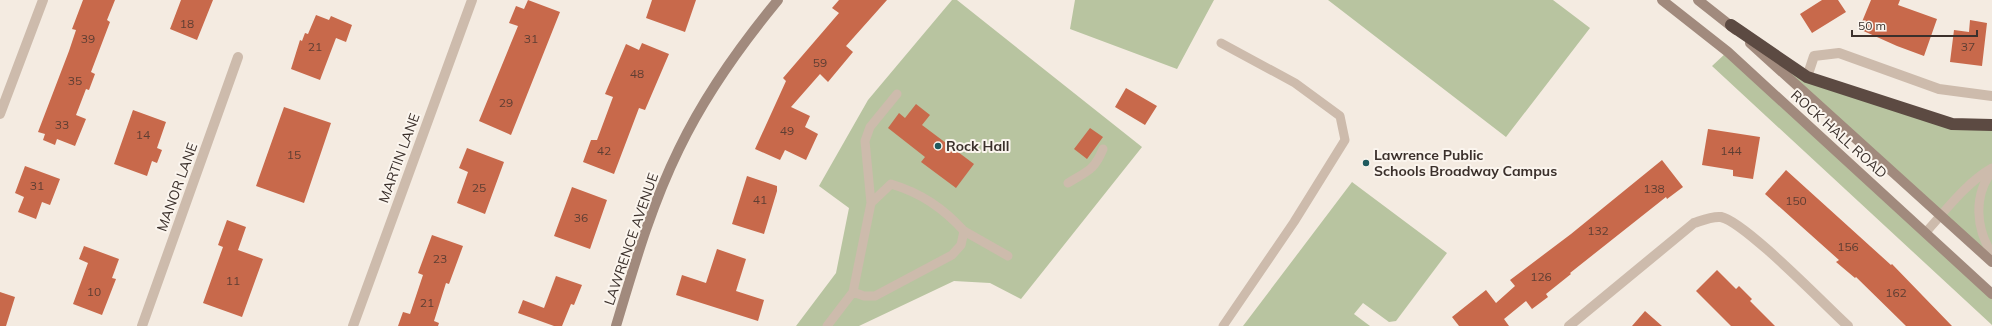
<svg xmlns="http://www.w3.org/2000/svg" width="1992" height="326" viewBox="0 0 1992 326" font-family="Mulish,sans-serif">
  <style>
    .green { fill: #b8c4a0 }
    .building { fill: #c8694b }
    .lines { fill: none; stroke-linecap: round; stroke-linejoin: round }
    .lane { stroke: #cdbbac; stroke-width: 9 }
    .street { stroke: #cdbbac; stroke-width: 10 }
    .secondary { stroke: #a18a7d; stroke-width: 10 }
    .highway { stroke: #5c4a42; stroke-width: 12 }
    .poi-dot { fill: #1f5a5e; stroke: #fbf5ee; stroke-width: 1.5 }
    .labels { text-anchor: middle; stroke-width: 4; stroke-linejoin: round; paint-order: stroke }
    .number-label { font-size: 12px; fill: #5e3e33 }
    .street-label { font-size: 14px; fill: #3b302b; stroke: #fbf5ee }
    .poi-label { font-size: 14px; font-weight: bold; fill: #3b302b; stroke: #fbf5ee; text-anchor: start }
  </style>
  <rect width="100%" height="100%" fill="#f4ebe1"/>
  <!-- green -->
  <path class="green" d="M 952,0 L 957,0 L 1142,147 L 1021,299 L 990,283 L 954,281 L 859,326 L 796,326 L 836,273 L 849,208 L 819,186 L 868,100 Z
    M 1075,0 L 1214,0 L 1177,69 L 1070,29 Z
    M 1328,0 L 1553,0 L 1590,28 L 1506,137 Z
    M 1726,53 L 1992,297 L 1992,325 L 1712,66 Z
    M 1773,65 L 1949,121 L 1992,122 L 1992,259 Z
    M 1352,182 L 1447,253 L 1396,321 L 1389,322 L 1363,303 L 1354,314 L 1370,326 L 1243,326 Z"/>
  <!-- building -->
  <path class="building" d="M 83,0 L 115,0 L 107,20 L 110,22 L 91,72 L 95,74 L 89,90 L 86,89 L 76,115 L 86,119 L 75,146 L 57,139 L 55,145 L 43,140 L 45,134 L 38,132 L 69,51 L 76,30 L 72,29 Z
    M 181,0 L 213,0 L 197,40 L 170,29 Z
    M 528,0 L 560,12 L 511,135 L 479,121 L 518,26 L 509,23 L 516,6 L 524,9 Z
    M 652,0 L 696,0 L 685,32 L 646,18 Z
    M 839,0 L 887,0 L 846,46 L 853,52 L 828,82 L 820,74 L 791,107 L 810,116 L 805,127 L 818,134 L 806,160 L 785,150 L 780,160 L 755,149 L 786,81 L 783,78 L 839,13 L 832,8 Z
    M 1822,0 L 1838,0 L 1846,12 L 1812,33 L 1800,14 Z
    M 1871,0 L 1900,0 L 1898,5 L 1937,19 L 1924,56 L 1897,46 L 1859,29 Z
    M 316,15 L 329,20 L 331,16 L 352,25 L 346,42 L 336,38 L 320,80 L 291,69 L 300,40 L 302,41 L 305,33 L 308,34 Z
    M 1970,20 L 1987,23 L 1982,66 L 1950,62 L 1954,30 L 1969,32 Z
    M 642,43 L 669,54 L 645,110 L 639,108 L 614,174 L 583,162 L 591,140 L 597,140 L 613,97 L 605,94 L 626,44 L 639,50 Z
    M 1126,88 L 1157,106 L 1145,125 L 1115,107 Z
    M 916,104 L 930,115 L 922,125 L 974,164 L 956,188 L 921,162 L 925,157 L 888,128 L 899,113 L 905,118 Z
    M 284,107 L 331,123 L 304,203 L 256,186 Z
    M 133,110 L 166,122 L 157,148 L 162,150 L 157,163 L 152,161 L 147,176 L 114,164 Z
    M 1090,128 L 1103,137 L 1087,159 L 1074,149 Z
    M 1708,129 L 1760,137 L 1753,179 L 1733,176 L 1733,170 L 1702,165 Z
    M 467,148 L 504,162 L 485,214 L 457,203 L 468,172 L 459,168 Z
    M 1662,160 L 1683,187 L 1667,199 L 1666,197 L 1570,273 L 1571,274 L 1546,294 L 1548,297 L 1532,309 L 1526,301 L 1504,319 L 1509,326 L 1459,326 L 1452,317 L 1486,290 L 1496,303 L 1515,286 L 1510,280 L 1571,234 Z
    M 25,166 L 60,179 L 50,205 L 42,202 L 36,219 L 18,212 L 24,197 L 15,193 Z
    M 1786,170 L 1891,265 L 1892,264 L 1952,326 L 1906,326 L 1856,277 L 1855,278 L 1836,262 L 1839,260 L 1765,194 Z
    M 747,176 L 777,186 L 777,191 L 764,234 L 732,224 Z
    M 572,187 L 607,200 L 590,249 L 554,236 Z
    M 227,220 L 246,227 L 238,250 L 263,259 L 242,317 L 203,303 L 223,247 L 218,245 Z
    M 432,235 L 463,246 L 449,284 L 446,283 L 434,321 L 439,323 L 438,326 L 398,326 L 403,312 L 410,314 L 423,275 L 418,273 Z
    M 84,246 L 119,259 L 112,278 L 116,279 L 102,315 L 73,304 L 88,263 L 79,259 Z
    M 717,249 L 746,259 L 736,291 L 764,300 L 758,321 L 676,295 L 682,275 L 706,283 Z
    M 1717,270 L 1736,289 L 1739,286 L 1752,299 L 1750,301 L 1775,326 L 1731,326 L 1696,291 Z
    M 556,276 L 582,285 L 574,305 L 571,304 L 562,326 L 554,326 L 518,313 L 523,300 L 544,308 Z
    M 0,292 L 15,297 L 6,326 L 0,326 Z
    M 1645,311 L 1662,326 L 1632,326 Z"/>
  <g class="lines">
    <!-- lane -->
    <path class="lane" d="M 1221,43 L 1295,83 L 1340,116 L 1345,140 L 1294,222 L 1223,326
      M 1992,171 C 1973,196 1976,229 1992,254
      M 1068,183 C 1087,171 1094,171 1103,149
      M 871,203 L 865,141 L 870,127 L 897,94
      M 964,231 L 1008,256
      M 1926,232 C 1946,210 1966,183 1992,168
      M 827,326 L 853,292 L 871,203 L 891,184 C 921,193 943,208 964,231 L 961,245 L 952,255 L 875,296 L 864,296 L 853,292"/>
    <!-- street -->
    <path class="street" d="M 1807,77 L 1814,56 L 1839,53 L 1939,89 L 1992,96
      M 0,114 L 43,0
      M 142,326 L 238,57
      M 353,326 L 472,0
      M 1569,326 L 1694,223 C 1703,220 1712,216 1721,217 C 1745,222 1825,305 1848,326"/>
    <!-- secondary -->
    <path class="secondary" d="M 1662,0 L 1728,52 L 1992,294
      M 1698,0 L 1736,30
      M 1750,43 L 1992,262
      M 616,326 C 634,266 651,206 679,149 C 705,95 740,46 778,0"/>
    <!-- highway -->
    <path class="highway" d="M 1731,25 L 1807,77 L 1952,124 L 1992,125"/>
  </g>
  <!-- markers -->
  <g class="poi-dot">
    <circle cx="938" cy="146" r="4"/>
    <circle cx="1366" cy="163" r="4"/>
  </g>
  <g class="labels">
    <!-- number labels -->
    <g class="number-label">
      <text x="187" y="28">18</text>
      <text x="88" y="43">39</text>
      <text x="531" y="43">31</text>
      <text x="315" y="51">21</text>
      <text x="1968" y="51">37</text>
      <text x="820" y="67">59</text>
      <text x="637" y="78">48</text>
      <text x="75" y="85">35</text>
      <text x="506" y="107">29</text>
      <text x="62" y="129">33</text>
      <text x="787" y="135">49</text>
      <text x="143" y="139">14</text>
      <text x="604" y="155">42</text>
      <text x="1731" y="155">144</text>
      <text x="294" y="159">15</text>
      <text x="37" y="190">31</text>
      <text x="479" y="192">25</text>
      <text x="1654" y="193">138</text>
      <text x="760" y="204">41</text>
      <text x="1796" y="205">150</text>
      <text x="581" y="222">36</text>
      <text x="1598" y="235">132</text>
      <text x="1848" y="251">156</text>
      <text x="440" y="263">23</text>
      <text x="1541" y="281">126</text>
      <text x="233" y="285">11</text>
      <text x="94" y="296">10</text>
      <text x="1896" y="297">162</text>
      <text x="427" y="307">21</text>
    </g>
    <!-- street labels -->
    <g class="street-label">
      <text transform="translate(1839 134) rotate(42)" y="5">ROCK HALL ROAD</text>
      <text transform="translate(399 158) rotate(-70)" y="5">MARTIN LANE</text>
      <text transform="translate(177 187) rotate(-70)" y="5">MANOR LANE</text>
      <text transform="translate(631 239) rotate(-71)" y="5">LAWRENCE AVENUE</text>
    </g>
    <!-- poi labels -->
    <g class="poi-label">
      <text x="946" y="151">Rock Hall</text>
      <text x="1374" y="160">Lawrence Public<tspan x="1374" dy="16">Schools Broadway Campus</tspan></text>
    </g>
  </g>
  <!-- scale -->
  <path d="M1852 30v6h125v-6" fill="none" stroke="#3b302b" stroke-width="2"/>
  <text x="1858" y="30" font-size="12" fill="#3b302b" stroke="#fbf5ee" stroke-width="3" paint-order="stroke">50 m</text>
</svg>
